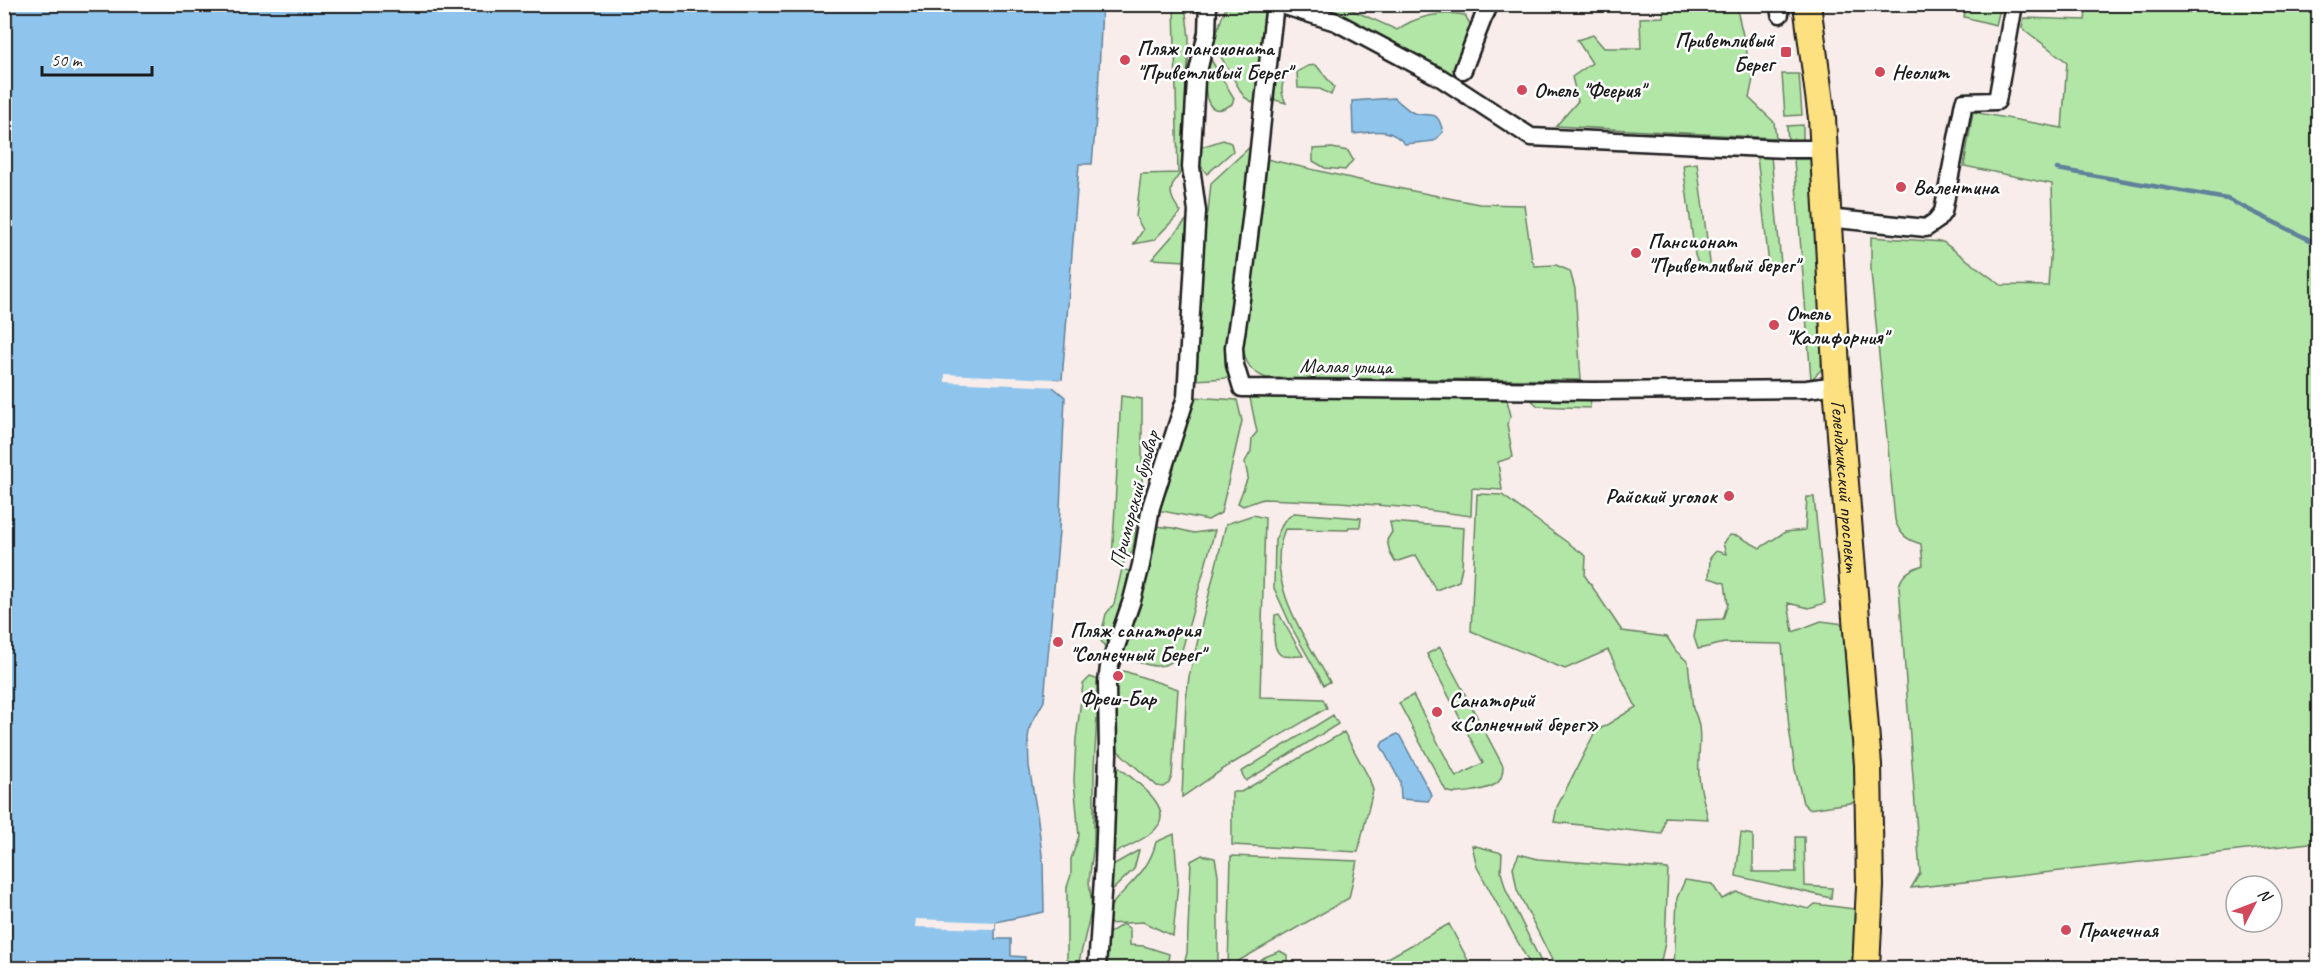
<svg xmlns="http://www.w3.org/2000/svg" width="2323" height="973" viewBox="0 0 2323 973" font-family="Caveat,sans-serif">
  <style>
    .green { fill: #b2e6a7; stroke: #678162; stroke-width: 1.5 }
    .water { fill: #8fc5ed; stroke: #618199; stroke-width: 1.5 }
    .pier { fill: #f8edea }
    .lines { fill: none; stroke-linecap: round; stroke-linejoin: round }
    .stream { stroke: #618199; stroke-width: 4.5 }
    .street-casing { stroke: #1c1c1c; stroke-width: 21 }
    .primary-casing { stroke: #1c1c1c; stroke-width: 30 }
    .street { stroke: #fff; stroke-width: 16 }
    .primary { stroke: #fde080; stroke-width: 26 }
    .poi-dot { fill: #d1495b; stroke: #fff; stroke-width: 2 }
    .labels { text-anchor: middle; stroke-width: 5; stroke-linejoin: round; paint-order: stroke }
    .poi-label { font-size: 21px; font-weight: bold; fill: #1c1c1c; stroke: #fff; text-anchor: start }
    .street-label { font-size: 21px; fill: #1c1c1c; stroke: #fff }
  </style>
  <rect width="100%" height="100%" fill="#f8edea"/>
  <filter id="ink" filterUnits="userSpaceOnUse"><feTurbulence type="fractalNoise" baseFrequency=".0167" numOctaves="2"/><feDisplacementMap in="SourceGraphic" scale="12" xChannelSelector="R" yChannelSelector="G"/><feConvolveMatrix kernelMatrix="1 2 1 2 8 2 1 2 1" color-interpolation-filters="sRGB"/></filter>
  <g filter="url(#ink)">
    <!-- green -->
    <path class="green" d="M 1714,4 L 1736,5 L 1753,79 L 1749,98 L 1774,122 L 1776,138 L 1556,126 L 1578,101 L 1572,77 L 1592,63 L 1577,40 L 1593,35 L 1604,48 L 1641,48 L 1640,18 L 1663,17 L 1664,8 Z
      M 2087,4 L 2318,5 L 2318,842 L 1911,888 L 1920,873 L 1899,586 C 1903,572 1911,570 1923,565 L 1921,544 C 1907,540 1900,535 1895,520 L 1871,272 L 1871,237 L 1943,242 L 2001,285 L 2048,286 L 2053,218 L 2052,184 L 1964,166 L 1973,112 L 2062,128 L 2067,62 L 2022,28 L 2024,18 L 2085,20 Z
      M 1174,5 L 1185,5 L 1189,38 L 1184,168 C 1170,187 1165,192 1181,212 L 1154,240 L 1134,244 L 1143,230 L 1136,217 L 1141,174 L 1178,173 Z
      M 1222,5 L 1271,5 L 1257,105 L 1244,97 L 1213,43 C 1218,31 1220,20 1226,8 Z
      M 1317,5 L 1341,5 L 1397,30 C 1416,16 1442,11 1465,15 L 1472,28 L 1457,74 L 1450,78 L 1414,54 L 1321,9 Z
      M 1966,5 L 2001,5 L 1996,25 L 1964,17 Z
      M 1207,53 L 1234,98 L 1232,104 C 1197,127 1206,70 1207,53 Z
      M 1316,65 L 1334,87 L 1331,95 L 1320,89 L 1298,88 L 1297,72 L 1308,66 Z
      M 1282,71 L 1287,74 C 1281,84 1280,92 1286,103 L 1275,100 C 1271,87 1269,79 1282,71 Z
      M 1782,74 L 1799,74 L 1802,115 L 1785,116 Z
      M 1803,125 L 1803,139 L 1798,142 L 1788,142 L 1787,126 Z
      M 1223,140 L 1231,143 L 1233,151 L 1207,174 L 1200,165 L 1201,147 Z
      M 1251,146 L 1234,290 L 1228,378 L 1195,380 L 1204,221 L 1208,213 L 1211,183 Z
      M 1332,148 L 1348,151 L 1353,160 L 1345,170 L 1325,168 L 1313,161 L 1313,149 Z
      M 1757,156 L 1771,156 L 1781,264 L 1769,265 Z
      M 1262,158 L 1377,184 L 1479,204 L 1524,205 L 1532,260 L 1535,266 L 1556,265 L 1570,271 L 1575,289 L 1581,380 L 1266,378 C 1246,370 1244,358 1242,338 Z
      M 1794,159 L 1813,159 L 1822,356 L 1821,370 L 1811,380 Z
      M 1697,163 L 1711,270 L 1701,271 L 1695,255 L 1683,165 Z
      M 1189,217 L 1186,261 L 1152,259 Z
      M 1257,391 L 1506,396 L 1511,416 L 1507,424 L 1513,457 L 1498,462 L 1502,490 L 1472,488 L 1471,516 L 1412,508 L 1340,502 L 1263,499 L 1243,506 L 1238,503 L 1248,477 L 1245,462 L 1251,451 L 1252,438 L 1257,432 L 1250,398 Z
      M 1121,396 L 1142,399 L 1142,489 L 1133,550 L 1122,565 L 1112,561 Z
      M 1194,397 L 1237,400 L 1242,421 L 1221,513 L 1208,520 L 1157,510 Z
      M 1591,397 L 1590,408 L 1538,406 L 1529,398 Z
      M 1477,494 L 1502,495 L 1586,556 L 1585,576 L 1622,631 L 1667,637 L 1676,651 L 1688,662 L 1693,709 C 1705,729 1697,754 1699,776 C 1700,790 1705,805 1708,819 L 1665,817 L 1662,834 L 1554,822 L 1557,807 L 1595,732 L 1636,707 L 1608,650 L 1565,669 L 1471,631 Z
      M 1807,497 L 1814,497 L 1825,603 L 1809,608 L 1788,603 L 1793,632 L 1821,621 L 1844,624 L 1856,744 L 1856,802 L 1809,809 L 1803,803 L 1795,769 L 1789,728 L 1782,644 L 1725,643 L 1698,649 L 1694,637 L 1697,620 L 1723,619 L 1728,604 L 1725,583 L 1709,578 L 1710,558 L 1716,551 L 1726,554 L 1723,543 L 1730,535 L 1738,536 L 1760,548 L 1785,532 L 1805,530 Z
      M 1294,513 L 1361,518 L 1360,527 L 1349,527 L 1348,530 L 1285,529 C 1263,581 1306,638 1330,682 L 1324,685 L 1293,630 L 1274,588 L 1275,540 L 1284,521 Z
      M 1253,515 L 1265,518 L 1260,697 L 1323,699 L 1327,708 L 1228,766 L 1182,797 L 1186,700 L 1189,677 L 1226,524 Z
      M 1390,522 L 1464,528 L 1462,567 L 1459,581 L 1436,590 L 1416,555 L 1395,562 L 1390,553 L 1387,540 L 1392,532 Z
      M 1155,526 L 1173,528 L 1194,533 L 1215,530 L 1181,654 C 1162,675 1145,664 1121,656 Z
      M 1122,569 L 1129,571 L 1124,598 L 1107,650 L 1100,639 L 1106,614 L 1114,604 Z
      M 1279,614 L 1303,656 C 1297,656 1289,657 1283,656 C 1270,651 1275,625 1275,615 Z
      M 1440,647 L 1503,766 C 1503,773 1502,780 1496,784 C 1486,790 1456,796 1446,791 L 1399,703 L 1413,695 L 1456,777 L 1483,763 L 1427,654 Z
      M 1124,671 L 1178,689 L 1172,776 L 1169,783 L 1163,787 L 1157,786 L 1118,751 L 1114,685 L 1117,675 Z
      M 1090,677 L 1099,680 L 1094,768 L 1094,843 L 1089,881 L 1092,907 L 1078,966 L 1067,964 L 1067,887 L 1071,875 L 1071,859 L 1079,836 L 1074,781 L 1076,739 L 1083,684 Z
      M 1333,715 L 1338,724 L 1246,781 L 1241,772 Z
      M 1344,732 L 1369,778 L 1373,790 L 1358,852 L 1232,845 L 1232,792 L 1241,792 Z
      M 1116,765 C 1133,780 1182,810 1151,833 C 1140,842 1126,847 1113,854 Z
      M 1741,833 L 1753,835 L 1753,872 L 1796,872 L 1795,837 L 1804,837 L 1805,886 L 1832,888 L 1831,898 L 1736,876 Z
      M 1174,834 L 1178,883 L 1173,936 L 1143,922 L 1108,924 L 1108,910 C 1125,885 1148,875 1156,842 Z
      M 1472,845 L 1502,853 L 1501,872 L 1506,890 L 1544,968 L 1532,968 L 1477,867 Z
      M 1139,850 L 1134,869 L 1109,893 L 1111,866 Z
      M 1519,854 L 1538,859 L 1668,869 L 1665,943 L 1660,965 L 1649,968 L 1556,968 L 1517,890 L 1513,867 Z
      M 1202,855 L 1215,858 L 1218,875 L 1218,968 L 1183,968 L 1187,953 L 1191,861 Z
      M 1231,856 L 1357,861 L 1349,898 L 1228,967 Z
      M 1685,880 L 1712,884 L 1722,899 L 1737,892 L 1809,909 L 1815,904 L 1854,909 L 1858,916 L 1857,968 L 1674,968 L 1677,898 Z
      M 1123,924 L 1130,929 L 1130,945 L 1144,946 L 1169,954 L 1167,968 L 1102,968 L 1103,955 L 1107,945 L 1104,944 L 1105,936 Z
      M 1449,924 L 1472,968 L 1378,968 L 1379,963 Z
      M 1280,951 L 1287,955 L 1287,968 L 1248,968 L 1265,957 Z"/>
    <!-- water -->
    <path class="water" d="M 5,5 L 1102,5 L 1098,95 L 1092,164 L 1079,164 L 1062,380 L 1054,379 L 1053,387 L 1065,397 L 1059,531 L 1044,701 L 1030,726 L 1028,738 L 1029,766 L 1038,820 L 1043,864 L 1044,912 L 995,922 L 995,939 L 1011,939 L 1011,956 L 1025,957 L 1025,968 L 5,968 Z
      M 1394,98 C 1400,102 1408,111 1414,113 C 1433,118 1437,108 1443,132 L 1434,141 L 1405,144 C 1388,126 1376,132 1353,134 L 1352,101 Z
      M 1397,734 L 1400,736 L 1432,796 L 1428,801 L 1401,799 L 1400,781 L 1381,746 L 1383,742 Z"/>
    <!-- pier -->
    <path class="pier" d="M 945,374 L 1054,379 L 1065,380 L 1063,382 L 1057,382 L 1058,387 L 945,382 Z
      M 916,919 L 995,922 L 995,929 L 915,927 Z"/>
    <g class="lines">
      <!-- stream -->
      <path class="stream" d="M 2057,169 L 2227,199 L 2318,244"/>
      <!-- street casing -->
      <g class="street-casing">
        <path id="street" d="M 1275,4 C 1261,119 1252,234 1234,347 L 1235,365 L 1242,388 L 1594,391 L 1807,389 L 1837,385
          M 1279,4 L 1336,22 L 1441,78 L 1531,137 L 1786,149 L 1823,149
          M 1779,4 L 1780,14
          M 1463,70 L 1483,18 L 1490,4
          M 1827,218 L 1926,228 L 1936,221 L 1943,212 L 1964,102 L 1997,101 L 2014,4
          M 1097,968 L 1104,864 L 1108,754 L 1107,683 L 1109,667 L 1132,600 L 1141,565 L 1151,507 L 1186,397 L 1197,211 L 1191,167 L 1196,80 L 1207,33 L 1208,4"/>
      </g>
      <!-- primary casing -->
      <g class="primary-casing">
        <g id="primary">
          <path id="s1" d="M 1807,4 L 1822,118 L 1837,385 L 1868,765 L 1870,886 L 1866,968"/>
        </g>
      </g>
      <!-- street -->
      <use href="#street" class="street"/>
      <!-- primary -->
      <use href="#primary" class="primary"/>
    </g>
  </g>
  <!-- markers -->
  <g class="poi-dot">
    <rect x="1780" y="46" width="12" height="12" rx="3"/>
    <circle cx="1125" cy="60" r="6"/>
    <circle cx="1880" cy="72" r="6"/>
    <circle cx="1522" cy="90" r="6"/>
    <circle cx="1901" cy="187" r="6"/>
    <circle cx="1636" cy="253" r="6"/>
    <circle cx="1774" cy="325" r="6"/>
    <circle cx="1729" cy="496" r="6"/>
    <circle cx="1058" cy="642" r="6"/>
    <circle cx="1118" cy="676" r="6"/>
    <circle cx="1437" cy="712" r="6"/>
    <circle cx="2066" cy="930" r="6"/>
  </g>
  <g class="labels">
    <!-- poi labels -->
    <g class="poi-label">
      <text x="1774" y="47" text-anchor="end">Приветливый<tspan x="1774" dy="24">Берег</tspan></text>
      <text x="1137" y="55">Пляж пансионата<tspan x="1137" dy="24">"Приветливый Берег"</tspan></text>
      <text x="1892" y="79">Неолит</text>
      <text x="1534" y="97">Отель "Феерия"</text>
      <text x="1913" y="194">Валентина</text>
      <text x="1648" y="248">Пансионат<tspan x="1648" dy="24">"Приветливый берег"</tspan></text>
      <text x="1786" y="320">Отель<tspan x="1786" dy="24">"Калифорния"</tspan></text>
      <text x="1717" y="503" text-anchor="end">Райский уголок</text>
      <text x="1070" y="637">Пляж санатория<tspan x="1070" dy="24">"Солнечный Берег"</tspan></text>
      <text x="1118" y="705" text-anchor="middle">Фреш-Бар</text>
      <text x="1449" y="707">Санаторий<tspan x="1449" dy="24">«Солнечный берег»</tspan></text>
      <text x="2078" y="937">Прачечная</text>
    </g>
    <!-- street labels -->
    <g class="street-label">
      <text transform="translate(1346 366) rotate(1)" y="7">Малая улица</text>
      <text dy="7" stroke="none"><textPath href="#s1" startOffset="484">Геленджикский проспект</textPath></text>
      <text transform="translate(1134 499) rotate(-75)" y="7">Приморский бульвар</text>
    </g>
  </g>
  <!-- margin -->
  <rect width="2323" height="973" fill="none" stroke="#fff" stroke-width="24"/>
  <rect x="12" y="12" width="2299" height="949" fill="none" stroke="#1c1c1c" stroke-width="2" filter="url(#ink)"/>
  <!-- north arrow -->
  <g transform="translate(2254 904) rotate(48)"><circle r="28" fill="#ffffff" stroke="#a4a4a4" stroke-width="1.5"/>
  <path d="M0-4.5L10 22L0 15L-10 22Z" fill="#d1495b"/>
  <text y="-9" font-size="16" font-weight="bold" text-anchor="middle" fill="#1c1c1c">N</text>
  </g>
  <!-- scale -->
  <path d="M42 66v9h110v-9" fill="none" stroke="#1c1c1c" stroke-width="3"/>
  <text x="51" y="66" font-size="18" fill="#1c1c1c" stroke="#ffffff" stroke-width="4.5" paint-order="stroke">50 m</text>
</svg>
